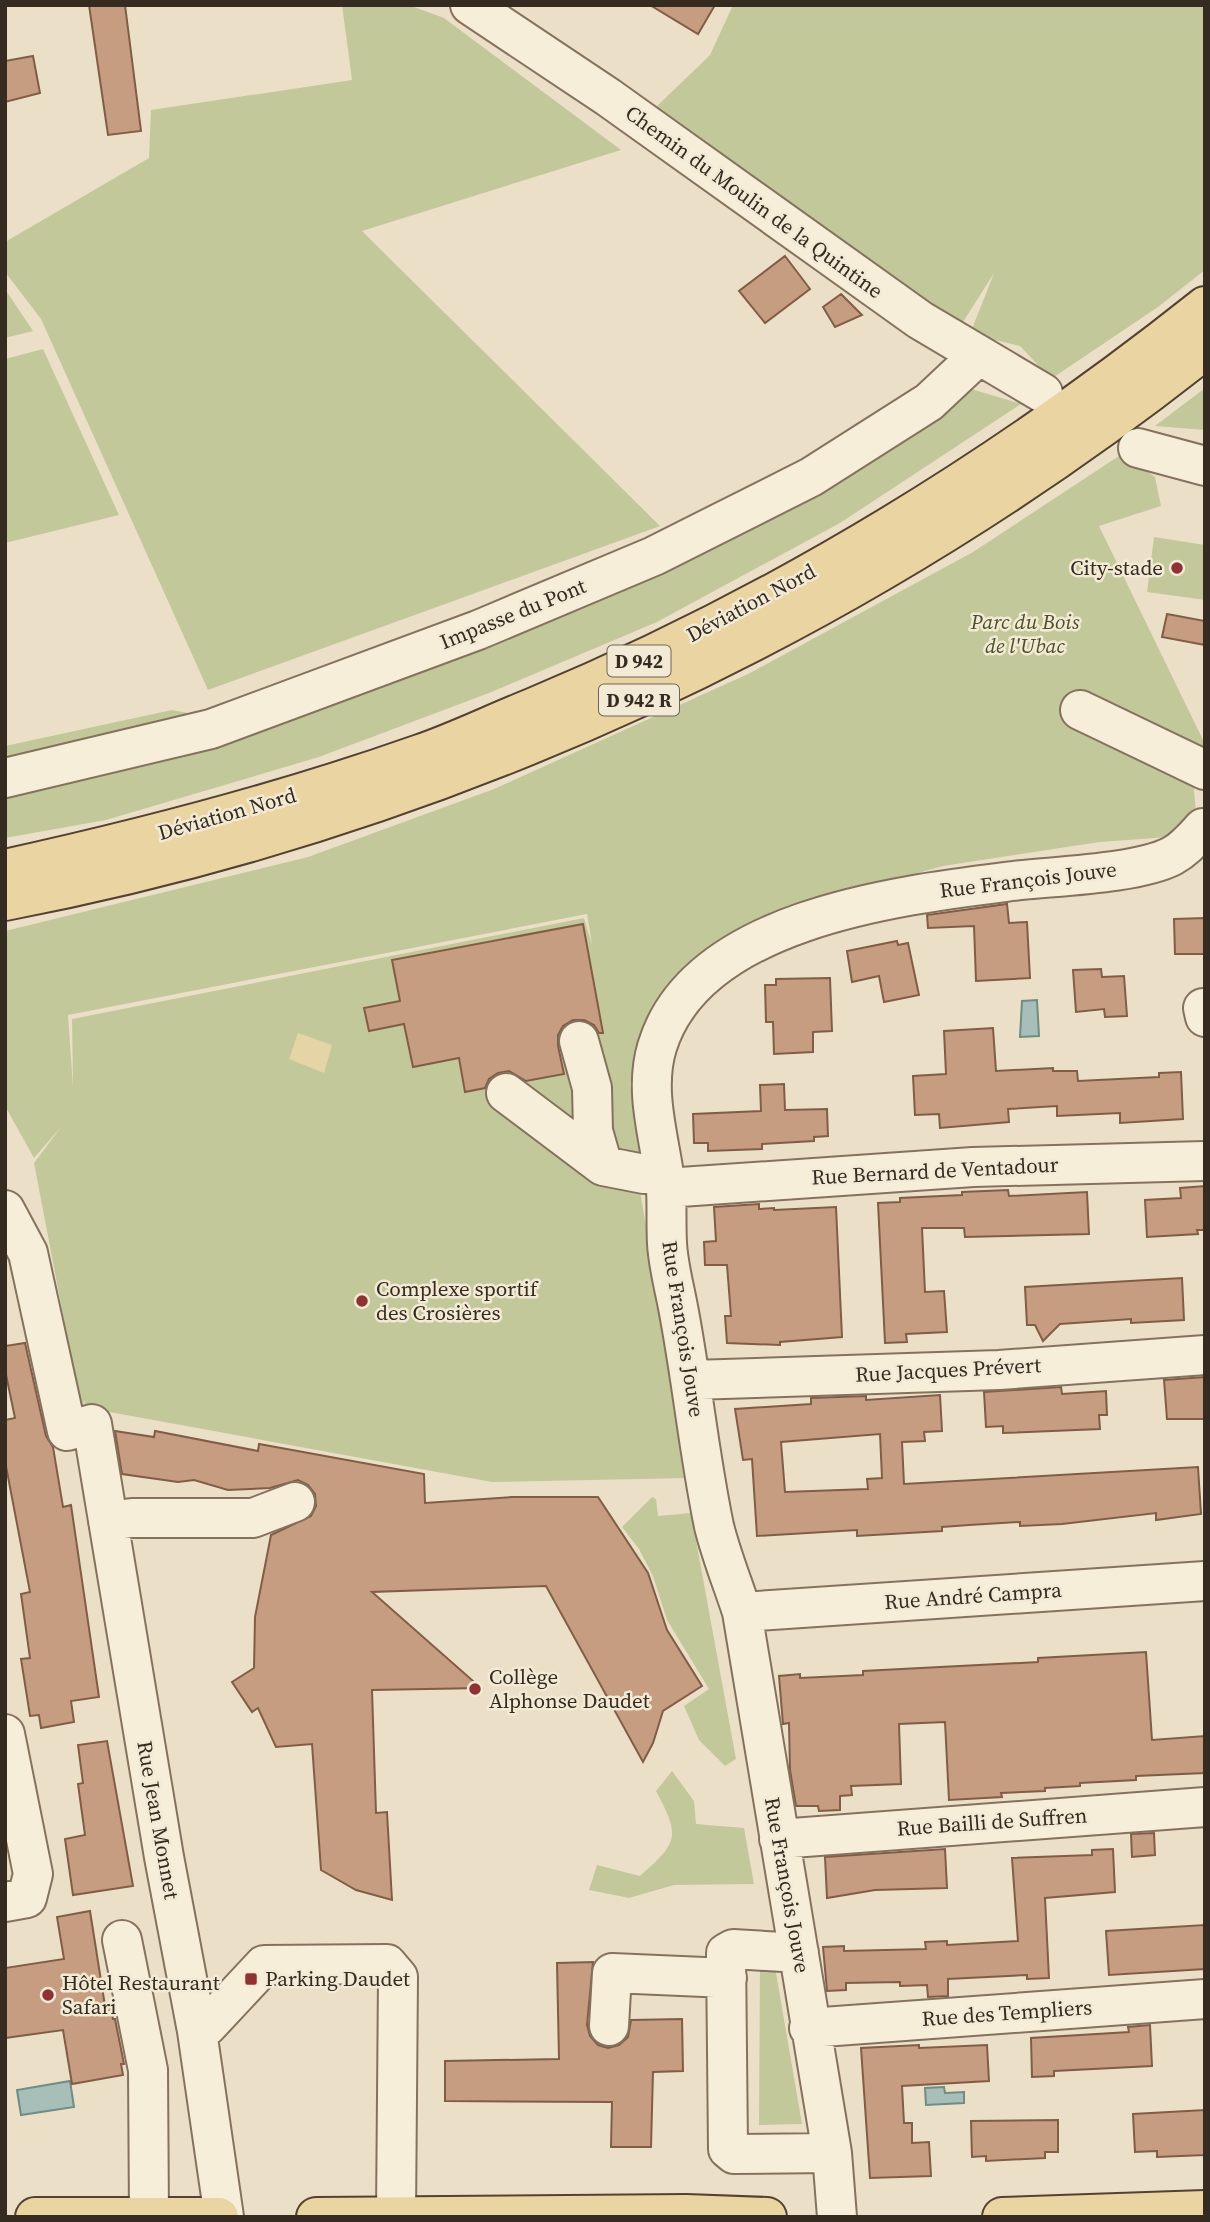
<svg xmlns="http://www.w3.org/2000/svg" width="1210" height="2222" viewBox="0 0 1210 2222" font-family="'Source Serif 4',serif">
  <style>
    .green { fill: #c3c89b; fill-rule: evenodd }
    .sand { fill: #e4d4a6 }
    .water { fill: #a7bfb8; stroke: #6f8c85; stroke-width: 2 }
    .building { fill: #c69d80; stroke: #825d45; stroke-width: 2; fill-rule: evenodd }
    .lines { fill: none; stroke-linecap: round; stroke-linejoin: round }
    .minor-casing { stroke: #85725e; stroke-width: 42 }
    .major-casing { stroke: #534131; stroke-width: 42 }
    .minor { stroke: #f6eed9; stroke-width: 38 }
    .major { stroke: #ead4a2; stroke-width: 38 }
    .poi-dot { fill: #8f3233; stroke: #f3ead6; stroke-width: 2.5 }
    .labels { text-anchor: middle; stroke-width: 5; stroke-linejoin: round; paint-order: stroke }
    .shield { fill: #f3ead6; stroke: #6f6457; stroke-width: 2 }
    .shield-label { font-size: 19px; font-weight: bold; fill: #362b20 }
    .street-label { font-size: 21px; fill: #362b20; stroke: #f3ead6 }
    .poi-label { font-size: 21px; fill: #362b20; stroke: #f3ead6; text-anchor: start }
    .park-label { font-size: 21px; font-style: italic; fill: #475128; stroke: #f3ead6 }
  </style>
  <rect width="100%" height="100%" fill="#ebe0c7"/>
  <!-- green -->
  <path class="green" d="M 342,5 L 409,5 L 444,18 L 621,150 L 362,231 L 660,526 L 208,690 L 41,319 L 5,272 L 5,242 L 149,158 L 151,110 L 352,80 Z
    M 733,5 L 1205,5 L 1205,270 L 1158,307 L 1051,379 L 1020,346 L 970,334 L 994,273 L 958,330 L 653,110 L 710,55 Z
    M 5,289 L 33,331 L 5,338 Z
    M 43,349 L 119,515 L 5,543 L 5,359 Z
    M 968,388 L 1021,404 L 840,523 L 657,622 L 489,693 L 319,757 L 106,820 L 5,838 L 5,778 L 13,776 L 5,746 L 172,710 L 231,721 L 277,714 Z
    M 1205,388 L 1205,430 L 1155,426 Z
    M 1122,454 L 1155,477 L 1161,506 L 1099,526 L 1205,744 L 1192,769 L 1196,812 L 1169,837 L 1100,842 L 943,866 L 774,913 L 676,978 L 648,1023 L 636,1080 L 630,1083 L 642,1163 L 640,1191 L 689,1478 L 492,1482 L 104,1411 L 87,1411 L 84,1400 L 82,1414 L 34,1163 L 61,1127 L 34,1158 L 5,1106 L 5,931 L 308,857 L 494,789 L 748,674 L 973,552 ZM 587,914 L 592,945 L 584,918 L 72,1019 L 73,1087 L 68,1015 Z
    M 1154,537 L 1205,545 L 1205,600 L 1147,592 Z
    M 652,1497 L 656,1499 L 658,1516 L 691,1513 L 736,1759 L 725,1766 L 699,1740 L 684,1706 L 709,1689 L 667,1620 L 653,1576 L 639,1549 L 622,1527 Z
    M 672,1771 L 694,1801 L 696,1824 L 744,1828 L 754,1884 L 674,1885 L 629,1898 L 589,1890 L 597,1865 L 640,1876 C 679,1842 680,1836 656,1791 Z
    M 760,1960 L 774,1961 L 802,2124 L 759,2125 Z"/>
  <!-- sand -->
  <path class="sand" d="M 298,1033 L 332,1045 L 324,1073 L 289,1059 Z"/>
  <!-- water -->
  <path class="water" d="M 1037,1000 L 1039,1036 L 1020,1037 L 1022,1001 Z
    M 70,2081 L 74,2107 L 21,2115 L 17,2090 Z
    M 944,2087 L 945,2093 L 964,2092 L 964,2103 L 926,2105 L 925,2088 Z"/>
  <!-- building -->
  <path class="building" d="M 89,5 L 125,5 L 141,131 L 108,135 Z
    M 650,5 L 715,5 L 698,34 Z
    M 33,56 L 40,93 L 5,102 L 5,61 Z
    M 785,256 L 810,289 L 765,323 L 739,291 Z
    M 841,294 L 862,315 L 835,327 L 823,307 Z
    M 1167,614 L 1205,621 L 1205,645 L 1162,637 Z
    M 1007,904 L 1009,923 L 1027,922 L 1030,978 L 976,981 L 974,926 L 928,928 L 927,915 Z
    M 1205,918 L 1205,954 L 1175,954 L 1174,919 Z
    M 583,924 L 603,1033 L 599,1033 L 594,1025 L 584,1020 L 573,1020 L 563,1026 L 558,1035 L 558,1046 L 564,1074 L 526,1081 L 509,1071 L 498,1073 L 489,1079 L 485,1088 L 465,1092 L 459,1058 L 413,1067 L 404,1024 L 369,1031 L 364,1008 L 400,1001 L 392,960 Z
    M 897,941 L 898,945 L 908,943 L 919,995 L 884,1002 L 879,976 L 852,982 L 847,951 Z
    M 1101,969 L 1102,977 L 1124,976 L 1127,1016 L 1105,1017 L 1104,1009 L 1076,1012 L 1073,970 Z
    M 830,978 L 832,1031 L 813,1032 L 813,1052 L 774,1054 L 773,1022 L 766,1022 L 765,985 L 776,985 L 776,979 Z
    M 993,1028 L 996,1071 L 1053,1068 L 1053,1071 L 1077,1071 L 1078,1081 L 1159,1077 L 1159,1073 L 1181,1072 L 1183,1119 L 1120,1123 L 1120,1113 L 1057,1116 L 1057,1106 L 1008,1109 L 1009,1122 L 940,1128 L 939,1114 L 915,1115 L 913,1076 L 946,1074 L 944,1031 Z
    M 784,1084 L 785,1110 L 827,1109 L 828,1136 L 814,1137 L 814,1141 L 762,1144 L 762,1149 L 708,1151 L 708,1143 L 694,1143 L 693,1114 L 761,1111 L 760,1085 Z
    M 1205,1186 L 1205,1230 L 1197,1230 L 1198,1234 L 1147,1237 L 1145,1200 L 1181,1198 L 1180,1188 Z
    M 1008,1190 L 1009,1196 L 1087,1192 L 1089,1234 L 965,1237 L 964,1228 L 922,1228 L 925,1292 L 944,1291 L 947,1332 L 906,1334 L 907,1342 L 885,1343 L 878,1203 L 900,1202 L 900,1198 L 962,1195 L 962,1192 Z
    M 759,1204 L 759,1209 L 774,1208 L 774,1210 L 836,1207 L 842,1337 L 780,1342 L 780,1345 L 727,1343 L 725,1316 L 731,1316 L 727,1265 L 705,1265 L 704,1242 L 716,1241 L 714,1207 Z
    M 1182,1278 L 1184,1320 L 1131,1323 L 1131,1319 L 1060,1324 L 1043,1341 L 1035,1325 L 1027,1325 L 1025,1287 Z
    M 25,1343 L 46,1436 L 53,1447 L 63,1507 L 71,1505 L 99,1697 L 71,1701 L 74,1722 L 41,1728 L 39,1715 L 30,1716 L 21,1659 L 30,1658 L 21,1594 L 30,1592 L 5,1461 L 5,1420 L 15,1418 L 5,1370 L 5,1346 Z
    M 1205,1377 L 1205,1419 L 1167,1419 L 1164,1380 Z
    M 1061,1387 L 1062,1394 L 1106,1391 L 1107,1415 L 1099,1415 L 1100,1429 L 1003,1433 L 1003,1426 L 986,1427 L 984,1392 Z
    M 940,1395 L 942,1431 L 924,1432 L 925,1441 L 902,1442 L 904,1484 L 1198,1467 L 1201,1514 L 1156,1520 L 1156,1513 L 1062,1524 L 1020,1526 L 1020,1522 L 969,1525 L 942,1527 L 942,1531 L 857,1536 L 857,1530 L 757,1536 L 752,1459 L 743,1460 L 735,1409 L 811,1404 L 811,1398 L 866,1396 L 866,1400 ZM 880,1434 L 882,1478 L 867,1479 L 868,1489 L 785,1492 L 781,1442 Z
    M 115,1431 L 154,1437 L 155,1431 L 258,1451 L 259,1444 L 424,1474 L 425,1503 L 512,1497 L 598,1497 L 648,1573 L 667,1630 L 702,1686 L 663,1711 L 653,1743 L 643,1762 L 546,1586 L 372,1592 L 481,1688 L 372,1690 L 376,1813 L 387,1812 L 392,1900 L 356,1890 L 321,1870 L 312,1744 L 276,1747 L 258,1708 L 252,1712 L 232,1682 L 254,1668 L 255,1617 L 271,1535 L 311,1516 L 316,1506 L 315,1494 L 308,1485 L 298,1480 L 270,1488 L 228,1490 L 194,1480 L 178,1482 L 122,1474 Z
    M 1146,1652 L 1152,1740 L 1205,1736 L 1205,1773 L 1136,1776 L 1136,1780 L 1080,1783 L 1080,1786 L 1045,1788 L 1045,1791 L 1001,1793 L 1002,1797 L 949,1800 L 945,1722 L 899,1724 L 901,1784 L 851,1786 L 852,1795 L 840,1796 L 840,1810 L 819,1811 L 818,1806 L 796,1806 L 790,1770 L 789,1723 L 783,1724 L 779,1676 L 800,1674 L 800,1678 L 863,1675 L 863,1671 L 1038,1662 L 1038,1658 Z
    M 107,1741 L 133,1886 L 73,1895 L 65,1839 L 85,1835 L 78,1784 L 83,1783 L 78,1745 Z
    M 1154,1833 L 1155,1855 L 1132,1857 L 1131,1834 Z
    M 945,1849 L 947,1888 L 875,1890 L 827,1898 L 825,1857 Z
    M 1113,1849 L 1115,1892 L 1045,1898 L 1049,1978 L 1027,1979 L 1027,1975 L 948,1979 L 948,1996 L 928,1997 L 927,1985 L 900,1986 L 900,1982 L 846,1983 L 846,1990 L 827,1991 L 823,1947 L 844,1946 L 844,1951 L 926,1949 L 925,1942 L 947,1941 L 947,1945 L 1018,1941 L 1012,1858 L 1092,1855 L 1092,1850 Z
    M 90,1911 L 105,2006 L 110,2005 L 113,2019 L 115,2019 L 124,2064 L 121,2064 L 123,2075 L 72,2084 L 63,2030 L 5,2038 L 5,1968 L 64,1959 L 57,1917 Z
    M 1205,1925 L 1205,1969 L 1109,1975 L 1106,1931 Z
    M 593,1962 L 587,2025 L 590,2036 L 598,2045 L 608,2048 L 619,2045 L 628,2037 L 631,2020 L 682,2019 L 683,2071 L 653,2072 L 651,2147 L 611,2147 L 612,2102 L 445,2101 L 445,2061 L 559,2059 L 557,1963 Z
    M 1150,2025 L 1152,2066 L 1054,2071 L 1054,2076 L 1032,2077 L 1031,2038 L 1129,2032 L 1128,2027 Z
    M 919,2045 L 919,2048 L 987,2045 L 989,2081 L 902,2086 L 904,2123 L 912,2123 L 912,2143 L 929,2142 L 931,2176 L 870,2178 L 861,2048 Z
    M 1205,2110 L 1205,2155 L 1157,2157 L 1157,2151 L 1135,2152 L 1133,2114 Z
    M 1058,2120 L 1058,2152 L 1045,2152 L 1045,2158 L 986,2161 L 986,2156 L 972,2157 L 971,2121 Z"/>
  <g class="lines">
    <!-- minor casing -->
    <g class="minor-casing">
      <path id="minor" d="M 470,5 L 608,97 L 920,320 L 1043,393
        M 1138,448 L 1205,466
        M 1080,710 L 1205,770
        M 5,778 L 211,729 L 478,630 L 654,556 L 811,477 L 929,402 L 978,356
        M 1203,1008 L 1205,1017
        M 579,1041 L 592,1088 L 593,1131 L 603,1166
        M 506,1093 L 603,1166 L 644,1174 L 663,1173
        M 666,1188 L 973,1167 L 1205,1161
        M 5,1210 L 28,1253 L 67,1431 L 92,1424 L 164,1857 L 197,2031 L 224,2217
        M 692,1380 L 999,1370 L 1205,1355
        M 108,1521 L 132,1518 L 253,1518 L 295,1502
        M 742,1612 L 1205,1581
        M 5,1734 L 33,1874 L 27,1898 L 5,1902
        M 779,1839 L 1205,1807
        M 122,1940 L 148,2070 L 149,2216
        M 799,1953 L 733,1949 L 726,1953 L 728,2149 L 734,2154 L 832,2153
        M 609,2026 L 612,1973 L 727,1978
        M 809,2028 L 1205,1999
        M 197,2031 L 207,2026 L 264,1965 L 387,1964 L 398,1977 L 396,2216
        M 837,2217 L 832,2153 L 742,1612 C 733,1584 721,1555 714,1526 C 699,1454 692,1380 678,1307 C 674,1286 668,1264 667,1243 C 666,1225 667,1207 666,1189 C 661,1142 643,1093 657,1047 C 696,918 901,895 1013,881 C 1055,876 1137,874 1172,856 C 1185,849 1193,839 1203,828"/>
    </g>
    <!-- major casing -->
    <g class="major-casing">
      <path id="major" d="M 5,869 C 146,838 284,802 420,754 C 458,741 494,723 532,708 C 775,607 999,470 1205,306
        M 5,901 C 443,817 855,627 1205,350
        M 35,2217 L 219,2217
        M 316,2217 L 686,2214 L 767,2217
        M 1002,2217 L 1205,2210"/>
    </g>
    <!-- minor -->
    <use href="#minor" class="minor"/>
    <!-- major -->
    <use href="#major" class="major"/>
  </g>
  <!-- markers -->
  <g class="poi-dot">
    <circle cx="1177" cy="568" r="7"/>
    <circle cx="362" cy="1301" r="7"/>
    <circle cx="475" cy="1689" r="7"/>
    <rect x="244" y="1972" width="14" height="14" rx="3.5"/>
    <circle cx="48" cy="1995" r="7"/>
  </g>
  <g class="labels">
    <!-- shield labels -->
    <g class="shield">
      <rect x="607.5" y="645.5" width="63" height="31" rx="5"/>
      <rect x="599" y="684.5" width="80" height="31" rx="5"/>
    </g>
    <g class="shield-label">
      <text x="639" y="668">D 942</text>
      <text x="639" y="707">D 942 R</text>
    </g>
    <!-- street labels -->
    <g class="street-label">
      <text transform="translate(754 202) rotate(36)" y="7">Chemin du Moulin de la Quintine</text>
      <text transform="translate(751 603) rotate(-28)" y="7">Déviation Nord</text>
      <text transform="translate(513 614) rotate(-22)" y="7">Impasse du Pont</text>
      <text transform="translate(227 814) rotate(-16)" y="7">Déviation Nord</text>
      <text transform="translate(1028 880) rotate(-7)" y="7">Rue François Jouve</text>
      <text transform="translate(935 1171) rotate(-3)" y="7">Rue Bernard de Ventadour</text>
      <text transform="translate(683 1329) rotate(81)" y="7">Rue François Jouve</text>
      <text transform="translate(948 1370) rotate(-3)" y="7">Rue Jacques Prévert</text>
      <text transform="translate(973 1596) rotate(-4)" y="7">Rue André Campra</text>
      <text transform="translate(158 1820) rotate(80)" y="7">Rue Jean Monnet</text>
      <text transform="translate(992 1822) rotate(-4)" y="7">Rue Bailli de Suffren</text>
      <text transform="translate(787 1885) rotate(80)" y="7">Rue François Jouve</text>
      <text transform="translate(1007 2013) rotate(-4)" y="7">Rue des Templiers</text>
    </g>
    <!-- poi labels -->
    <g class="poi-label">
      <text x="1163" y="575" text-anchor="end">City-stade</text>
      <text x="376" y="1296">Complexe sportif<tspan x="376" dy="24">des Crosières</tspan></text>
      <text x="489" y="1684">Collège<tspan x="489" dy="24">Alphonse Daudet</tspan></text>
      <text x="265" y="1986">Parking Daudet</text>
      <text x="62" y="1990">Hôtel Restaurant<tspan x="62" dy="24">Safari</tspan></text>
    </g>
    <!-- park labels -->
    <g class="park-label">
      <text x="1025" y="629">Parc du Bois<tspan x="1025" dy="24">de l'Ubac</tspan></text>
    </g>
  </g>
  <!-- border -->
  <rect width="1210" height="2222" fill="none" stroke="#362b20" stroke-width="14"/>
</svg>
